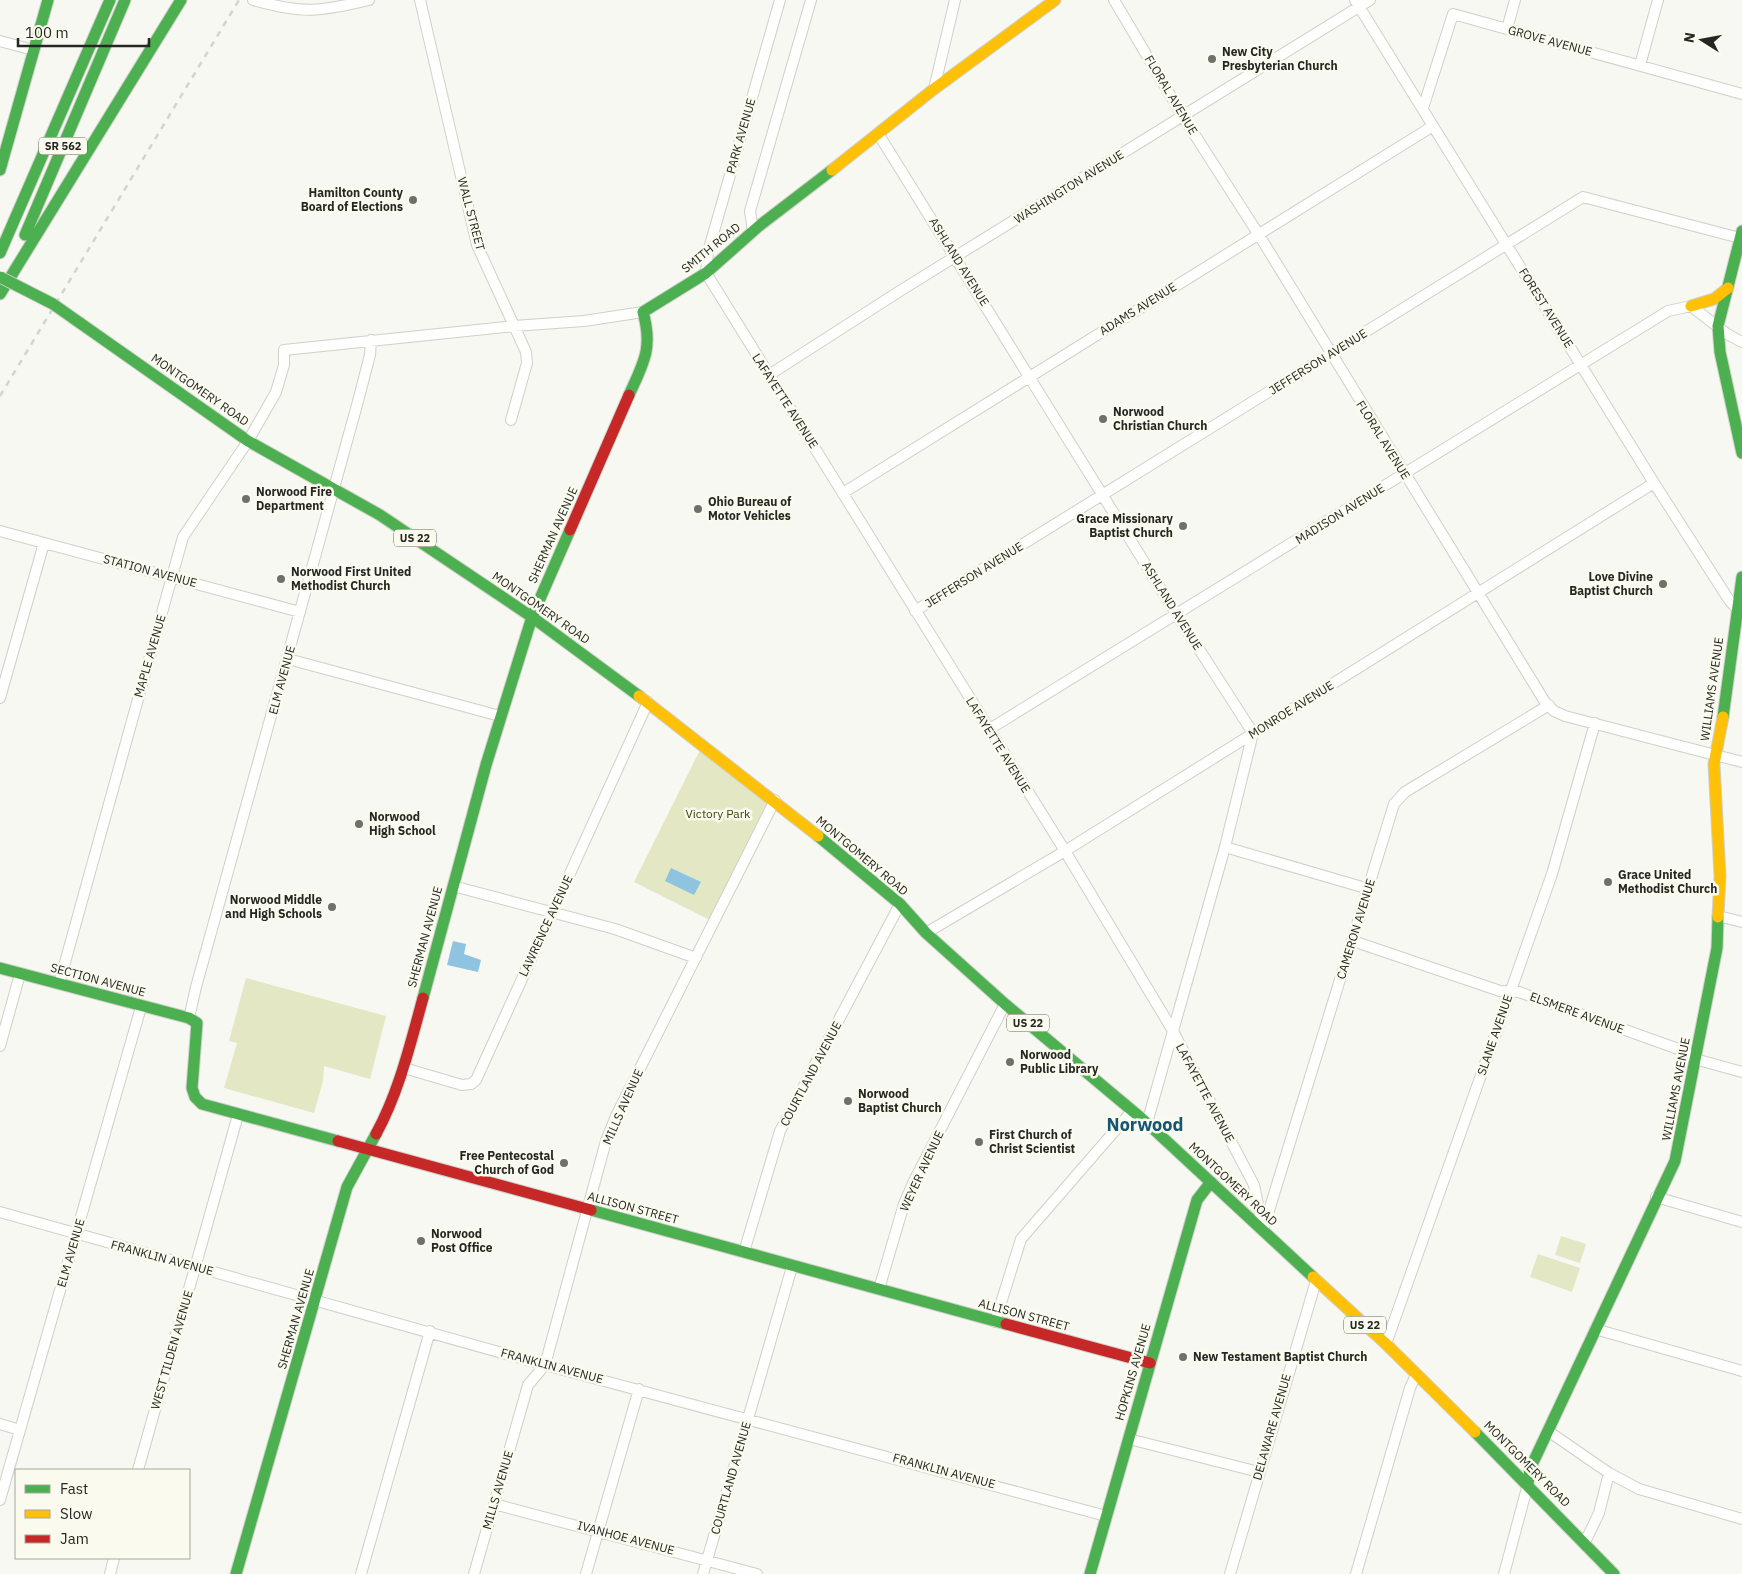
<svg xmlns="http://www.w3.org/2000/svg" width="1742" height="1574" viewBox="0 0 1742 1574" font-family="'IBM Plex Sans',sans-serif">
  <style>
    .green { fill: #e4e7c4 }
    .water { fill: #8ec4df }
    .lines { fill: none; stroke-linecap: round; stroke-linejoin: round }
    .street-casing { stroke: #cfd0ca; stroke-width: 12 }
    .fast-casing { stroke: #cfd0ca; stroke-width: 13 }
    .slow-casing { stroke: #cfd0ca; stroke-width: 13 }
    .jam-casing { stroke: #cfd0ca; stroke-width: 13 }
    .street { stroke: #fefefd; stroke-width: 10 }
    .fast { stroke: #4caf50; stroke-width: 11 }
    .slow { stroke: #ffc107; stroke-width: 11 }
    .jam { stroke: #c62828; stroke-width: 11 }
    .rail { stroke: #d3d3d2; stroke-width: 2.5; stroke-dasharray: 6 6; stroke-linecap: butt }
    .fast-bridge-casing { stroke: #cfd0ca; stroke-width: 13; stroke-linecap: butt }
    .fast-bridge { stroke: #4caf50; stroke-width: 11 }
    .poi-dot { fill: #6f706a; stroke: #fafbee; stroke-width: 2 }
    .labels { text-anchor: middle; stroke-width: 5; stroke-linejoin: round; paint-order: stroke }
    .shield { fill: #fafbee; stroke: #66675f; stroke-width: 1 }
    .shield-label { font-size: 11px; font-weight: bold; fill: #262722 }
    .street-label { font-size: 12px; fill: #262722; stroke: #fafbee }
    .poi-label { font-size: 12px; font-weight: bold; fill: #262722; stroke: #fafbee; text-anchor: start }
    .park-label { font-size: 12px; fill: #424409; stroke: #fafbee }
    .district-label { font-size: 18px; font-weight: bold; fill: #165675; stroke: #fafbee }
  </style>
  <rect width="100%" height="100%" fill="#f7f8f1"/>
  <!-- green -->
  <path class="green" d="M 703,744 L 775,800 L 714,922 L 634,882 Z
    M 246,978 L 386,1016 L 370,1079 L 324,1066 L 323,1081 L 314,1113 L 224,1088 L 237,1043 L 229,1041 Z
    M 1561,1236 L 1586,1244 L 1580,1263 L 1555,1255 Z
    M 1538,1254 L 1580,1268 L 1572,1292 L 1530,1277 Z"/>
  <!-- water -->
  <path class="water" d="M 671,868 L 701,882 L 694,895 L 665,881 Z
    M 453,941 L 466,944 L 464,954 L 481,960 L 478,972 L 447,965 Z"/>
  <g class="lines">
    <!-- street casing -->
    <g class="street-casing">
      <path id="street" d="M 253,0 C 303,14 319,12 369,0
        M 420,0 L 477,245 L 526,352 L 527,363 L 511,420
        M 780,0 L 708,252 L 706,273 L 1065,851 L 1173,1031 L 1254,1185 L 1263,1229
        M 1114,0 L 1182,115 L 1259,235 L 1545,702 L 1554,711 L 1565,716 L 1742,762
        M 1355,0 L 1654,483 L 1729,600 L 1737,609 L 1741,610
        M 1507,29 L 1515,0
        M 0,41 L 33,50
        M 1640,65 L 1658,0
        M 934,89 L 955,0
        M 1423,108 L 1453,14 L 1742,94
        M 879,135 L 1177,615 L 1253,733 L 1225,847 L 1147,1123
        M 753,231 L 750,211 L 811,0
        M 769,375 L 903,289 L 1370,0
        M 843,493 L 1433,126
        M 0,531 L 300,612
        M 915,611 L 1583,197 L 1740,238
        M 288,659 L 500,716
        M 0,698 L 44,543
        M 988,730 L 1668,311 L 1691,306 L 1727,334 L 1742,342
        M 1225,847 L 1369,889
        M 453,886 L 615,929 L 696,958
        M 1718,916 L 1742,922
        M 926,933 L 1065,851 L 1654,483
        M 1353,941 L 1500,991 L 1519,992 L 1684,1051 L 1695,1059 L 1742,1072
        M 59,984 L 183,537 L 248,441 L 276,392 L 284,365 L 284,350 L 514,326 L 584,321 L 643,312
        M 189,1018 L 196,987 L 357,405 L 370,355 L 371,340
        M 0,1046 L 20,974
        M 404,1068 L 462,1085 L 471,1084 L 476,1080 L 648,702
        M 1656,1197 L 1742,1222
        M 0,1212 L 545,1365 L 1106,1516
        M 1263,1230 L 1394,804 L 1405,792 L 1549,705
        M 744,1252 L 780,1131 L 900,904
        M 879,1289 L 904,1204 L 914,1181 L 1005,1004
        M 995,1322 L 1021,1239 L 1132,1111
        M 1595,1329 L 1742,1371
        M 1386,1344 L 1552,874 L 1595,723
        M 0,1424 L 20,1430
        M 1548,1431 L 1609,1473 L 1639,1489 L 1742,1519
        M 1129,1439 L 1259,1472
        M 138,1470 L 238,1115
        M 0,1500 L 141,1007
        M 494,1504 L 757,1574
        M 1585,1542 L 1599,1513 L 1609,1473
        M 110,1574 L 114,1558
        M 361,1574 L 430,1331
        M 474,1574 L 528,1385 L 545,1365 L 606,1141 L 616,1116 L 775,800
        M 586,1574 L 639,1389
        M 703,1574 L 792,1267
        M 1230,1574 L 1316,1281
        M 1356,1574 L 1410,1388 L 1416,1375
        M 1504,1574 L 1528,1484"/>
    </g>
    <!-- fast casing -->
    <g class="fast-casing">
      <path id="fast" d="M 0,170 L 48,0
        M 1742,231 L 1718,326 L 1720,352 L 1742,453
        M 25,235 L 125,0
        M 0,253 L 110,0
        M 0,294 L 181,0
        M 80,323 L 248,441 L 380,515 L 532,617 L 639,696
        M 629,395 C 644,362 653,348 643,312 L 706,273 L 759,226 L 832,170
        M 1723,717 L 1742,577
        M 818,836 L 900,904 L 926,933 L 1005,1004 L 1147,1123 L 1313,1277
        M 0,968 L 189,1018 L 197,1023 L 192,1088 L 195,1097 L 202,1104 L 338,1141
        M 423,998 L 486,765 L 532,617 L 570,530
        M 591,1210 L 1006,1324
        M 1475,1432 L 1614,1574
        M 1528,1484 L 1530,1469 L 1675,1161 L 1717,948 L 1718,917
        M 236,1574 L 347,1187 L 376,1134
        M 1090,1574 L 1197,1200 L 1211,1182"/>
    </g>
    <!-- slow casing -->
    <g class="slow-casing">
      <path id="slow" d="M 832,170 L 934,89 L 1055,0
        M 1691,306 L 1714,299 L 1728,288
        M 639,696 L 818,836
        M 1718,917 L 1720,876 L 1714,764 L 1723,717
        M 1313,1277 L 1386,1344 L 1475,1432"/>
    </g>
    <!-- jam casing -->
    <g class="jam-casing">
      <path id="jam" d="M 570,530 L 629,395
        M 376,1134 C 399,1092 410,1045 423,998
        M 338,1141 L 591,1210
        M 1006,1324 L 1150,1363"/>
    </g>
    <!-- street -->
    <use href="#street" class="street"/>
    <!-- fast -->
    <use href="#fast" class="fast"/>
    <!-- slow -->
    <use href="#slow" class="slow"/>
    <!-- jam -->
    <use href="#jam" class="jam"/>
    <!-- rail -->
    <path class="rail" d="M 0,396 L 239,0"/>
    <!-- fast-bridge casing -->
    <g class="fast-bridge-casing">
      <path id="fast-bridge" d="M 0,277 L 53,304 L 80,323"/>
    </g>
    <!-- fast-bridge -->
    <use href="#fast-bridge" class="fast-bridge"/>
  </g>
  <!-- markers -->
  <g class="poi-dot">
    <circle cx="1212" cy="59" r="5"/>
    <circle cx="413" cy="200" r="5"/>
    <circle cx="1103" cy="419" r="5"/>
    <circle cx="246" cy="499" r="5"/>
    <circle cx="698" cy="509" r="5"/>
    <circle cx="1183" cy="526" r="5"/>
    <circle cx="281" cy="579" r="5"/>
    <circle cx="1663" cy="584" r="5"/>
    <circle cx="359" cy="824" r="5"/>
    <circle cx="1608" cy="882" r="5"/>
    <circle cx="332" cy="907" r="5"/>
    <circle cx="1010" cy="1062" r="5"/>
    <circle cx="848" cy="1101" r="5"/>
    <circle cx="979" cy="1142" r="5"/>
    <circle cx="564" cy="1163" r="5"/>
    <circle cx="421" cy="1241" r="5"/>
    <circle cx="1183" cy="1357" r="5"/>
  </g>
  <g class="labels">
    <!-- shield labels -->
    <g class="shield">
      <rect x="39" y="137.5" width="48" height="17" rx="4"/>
      <rect x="394" y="529.5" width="42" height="17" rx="4"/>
      <rect x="1007" y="1014.5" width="42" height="17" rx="4"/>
      <rect x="1344" y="1316.5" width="42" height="17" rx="4"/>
    </g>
    <g class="shield-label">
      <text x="63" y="150">SR 562</text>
      <text x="415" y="542">US 22</text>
      <text x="1028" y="1027">US 22</text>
      <text x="1365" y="1329">US 22</text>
    </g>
    <!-- street labels -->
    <g class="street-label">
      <text transform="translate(1550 41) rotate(15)" y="4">GROVE AVENUE</text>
      <text transform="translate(1171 95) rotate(59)" y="4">FLORAL AVENUE</text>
      <text transform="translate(741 136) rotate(-74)" y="4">PARK AVENUE</text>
      <text transform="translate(1069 187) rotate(-32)" y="4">WASHINGTON AVENUE</text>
      <text transform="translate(471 214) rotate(75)" y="4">WALL STREET</text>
      <text transform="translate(711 248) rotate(-39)" y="4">SMITH ROAD</text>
      <text transform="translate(959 262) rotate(58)" y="4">ASHLAND AVENUE</text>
      <text transform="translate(1546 308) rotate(58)" y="4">FOREST AVENUE</text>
      <text transform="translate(1138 309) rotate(-32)" y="4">ADAMS AVENUE</text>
      <text transform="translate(1318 362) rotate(-32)" y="4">JEFFERSON AVENUE</text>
      <text transform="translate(200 390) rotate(35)" y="4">MONTGOMERY ROAD</text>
      <text transform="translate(785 401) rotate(57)" y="4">LAFAYETTE AVENUE</text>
      <text transform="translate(1383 440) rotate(58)" y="4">FLORAL AVENUE</text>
      <text transform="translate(1340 514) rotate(-32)" y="4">MADISON AVENUE</text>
      <text transform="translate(553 535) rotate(-66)" y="4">SHERMAN AVENUE</text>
      <text transform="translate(150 571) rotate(15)" y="4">STATION AVENUE</text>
      <text transform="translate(974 575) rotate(-32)" y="4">JEFFERSON AVENUE</text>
      <text transform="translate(1172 606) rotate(58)" y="4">ASHLAND AVENUE</text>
      <text transform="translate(541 608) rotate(35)" y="4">MONTGOMERY ROAD</text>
      <text transform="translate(150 656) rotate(-74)" y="4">MAPLE AVENUE</text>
      <text transform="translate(282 680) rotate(-75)" y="4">ELM AVENUE</text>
      <text transform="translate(1712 689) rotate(-82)" y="4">WILLIAMS AVENUE</text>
      <text transform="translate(1291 710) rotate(-32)" y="4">MONROE AVENUE</text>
      <text transform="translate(998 745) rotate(58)" y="4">LAFAYETTE AVENUE</text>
      <text transform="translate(862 856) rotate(40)" y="4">MONTGOMERY ROAD</text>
      <text transform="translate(546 926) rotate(-65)" y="4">LAWRENCE AVENUE</text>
      <text transform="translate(1356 929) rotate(-73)" y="4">CAMERON AVENUE</text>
      <text transform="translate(425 937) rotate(-75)" y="4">SHERMAN AVENUE</text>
      <text transform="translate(98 980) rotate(15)" y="4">SECTION AVENUE</text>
      <text transform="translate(1577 1013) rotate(20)" y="4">ELSMERE AVENUE</text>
      <text transform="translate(1495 1035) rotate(-71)" y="4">SLANE AVENUE</text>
      <text transform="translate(811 1074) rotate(-62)" y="4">COURTLAND AVENUE</text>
      <text transform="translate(1676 1089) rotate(-79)" y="4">WILLIAMS AVENUE</text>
      <text transform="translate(1205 1093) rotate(62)" y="4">LAFAYETTE AVENUE</text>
      <text transform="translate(623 1107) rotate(-66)" y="4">MILLS AVENUE</text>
      <text transform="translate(922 1171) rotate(-65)" y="4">WEYER AVENUE</text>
      <text transform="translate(1233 1184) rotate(43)" y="4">MONTGOMERY ROAD</text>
      <text transform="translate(633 1208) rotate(15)" y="4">ALLISON STREET</text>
      <text transform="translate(71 1253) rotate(-74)" y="4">ELM AVENUE</text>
      <text transform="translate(162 1258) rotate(15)" y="4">FRANKLIN AVENUE</text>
      <text transform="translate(1024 1315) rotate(15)" y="4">ALLISON STREET</text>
      <text transform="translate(296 1319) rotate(-74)" y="4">SHERMAN AVENUE</text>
      <text transform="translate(172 1350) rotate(-74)" y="4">WEST TILDEN AVENUE</text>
      <text transform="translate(552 1366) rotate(15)" y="4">FRANKLIN AVENUE</text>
      <text transform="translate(1133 1372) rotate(-74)" y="4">HOPKINS AVENUE</text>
      <text transform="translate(1272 1427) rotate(-74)" y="4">DELAWARE AVENUE</text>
      <text transform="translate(1527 1464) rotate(45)" y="4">MONTGOMERY ROAD</text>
      <text transform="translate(944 1471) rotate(15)" y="4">FRANKLIN AVENUE</text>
      <text transform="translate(731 1478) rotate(-74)" y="4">COURTLAND AVENUE</text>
      <text transform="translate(498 1490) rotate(-74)" y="4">MILLS AVENUE</text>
      <text transform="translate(626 1538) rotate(15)" y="4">IVANHOE AVENUE</text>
    </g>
    <!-- poi labels -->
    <g class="poi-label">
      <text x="1222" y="56">New City<tspan x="1222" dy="14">Presbyterian Church</tspan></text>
      <text x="403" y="197" text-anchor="end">Hamilton County<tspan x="403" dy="14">Board of Elections</tspan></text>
      <text x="1113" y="416">Norwood<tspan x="1113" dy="14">Christian Church</tspan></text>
      <text x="256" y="496">Norwood Fire<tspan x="256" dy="14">Department</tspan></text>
      <text x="708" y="506">Ohio Bureau of<tspan x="708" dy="14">Motor Vehicles</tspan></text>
      <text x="1173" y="523" text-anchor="end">Grace Missionary<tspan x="1173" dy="14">Baptist Church</tspan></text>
      <text x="291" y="576">Norwood First United<tspan x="291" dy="14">Methodist Church</tspan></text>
      <text x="1653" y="581" text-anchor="end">Love Divine<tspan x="1653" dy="14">Baptist Church</tspan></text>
      <text x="369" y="821">Norwood<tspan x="369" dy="14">High School</tspan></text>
      <text x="1618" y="879">Grace United<tspan x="1618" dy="14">Methodist Church</tspan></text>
      <text x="322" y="904" text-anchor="end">Norwood Middle<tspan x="322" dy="14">and High Schools</tspan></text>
      <text x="1020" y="1059">Norwood<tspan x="1020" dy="14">Public Library</tspan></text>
      <text x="858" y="1098">Norwood<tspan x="858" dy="14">Baptist Church</tspan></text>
      <text x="989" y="1139">First Church of<tspan x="989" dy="14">Christ Scientist</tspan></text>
      <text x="554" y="1160" text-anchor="end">Free Pentecostal<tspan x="554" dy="14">Church of God</tspan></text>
      <text x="431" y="1238">Norwood<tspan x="431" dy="14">Post Office</tspan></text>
      <text x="1193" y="1361">New Testament Baptist Church</text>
    </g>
    <!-- park labels -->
    <g class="park-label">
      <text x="718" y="818">Victory Park</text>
    </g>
    <!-- district labels -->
    <g class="district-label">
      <text x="1145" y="1131">Norwood</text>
    </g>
  </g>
  <!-- legend -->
  <rect x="15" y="1469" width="175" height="90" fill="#fafbee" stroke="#a5a69c"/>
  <rect x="25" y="1485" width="25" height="8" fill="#4caf50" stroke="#a5a69c"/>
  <text x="60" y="1494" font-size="15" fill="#262722">Fast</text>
  <rect x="25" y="1510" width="25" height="8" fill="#ffc107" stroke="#a5a69c"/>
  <text x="60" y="1519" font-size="15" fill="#262722">Slow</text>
  <rect x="25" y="1535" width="25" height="8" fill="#c62828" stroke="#a5a69c"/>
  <text x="60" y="1544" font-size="15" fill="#262722">Jam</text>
  <!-- north arrow -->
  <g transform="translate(1702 40) rotate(281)" stroke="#fafbee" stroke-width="4" paint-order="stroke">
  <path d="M0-4L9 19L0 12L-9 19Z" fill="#262722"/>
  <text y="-8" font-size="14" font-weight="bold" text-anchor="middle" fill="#262722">N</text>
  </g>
  <!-- scale -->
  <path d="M18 38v8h131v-8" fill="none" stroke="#262722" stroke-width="2.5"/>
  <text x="25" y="38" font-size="15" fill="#262722" stroke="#fafbee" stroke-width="4" paint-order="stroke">100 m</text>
</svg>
